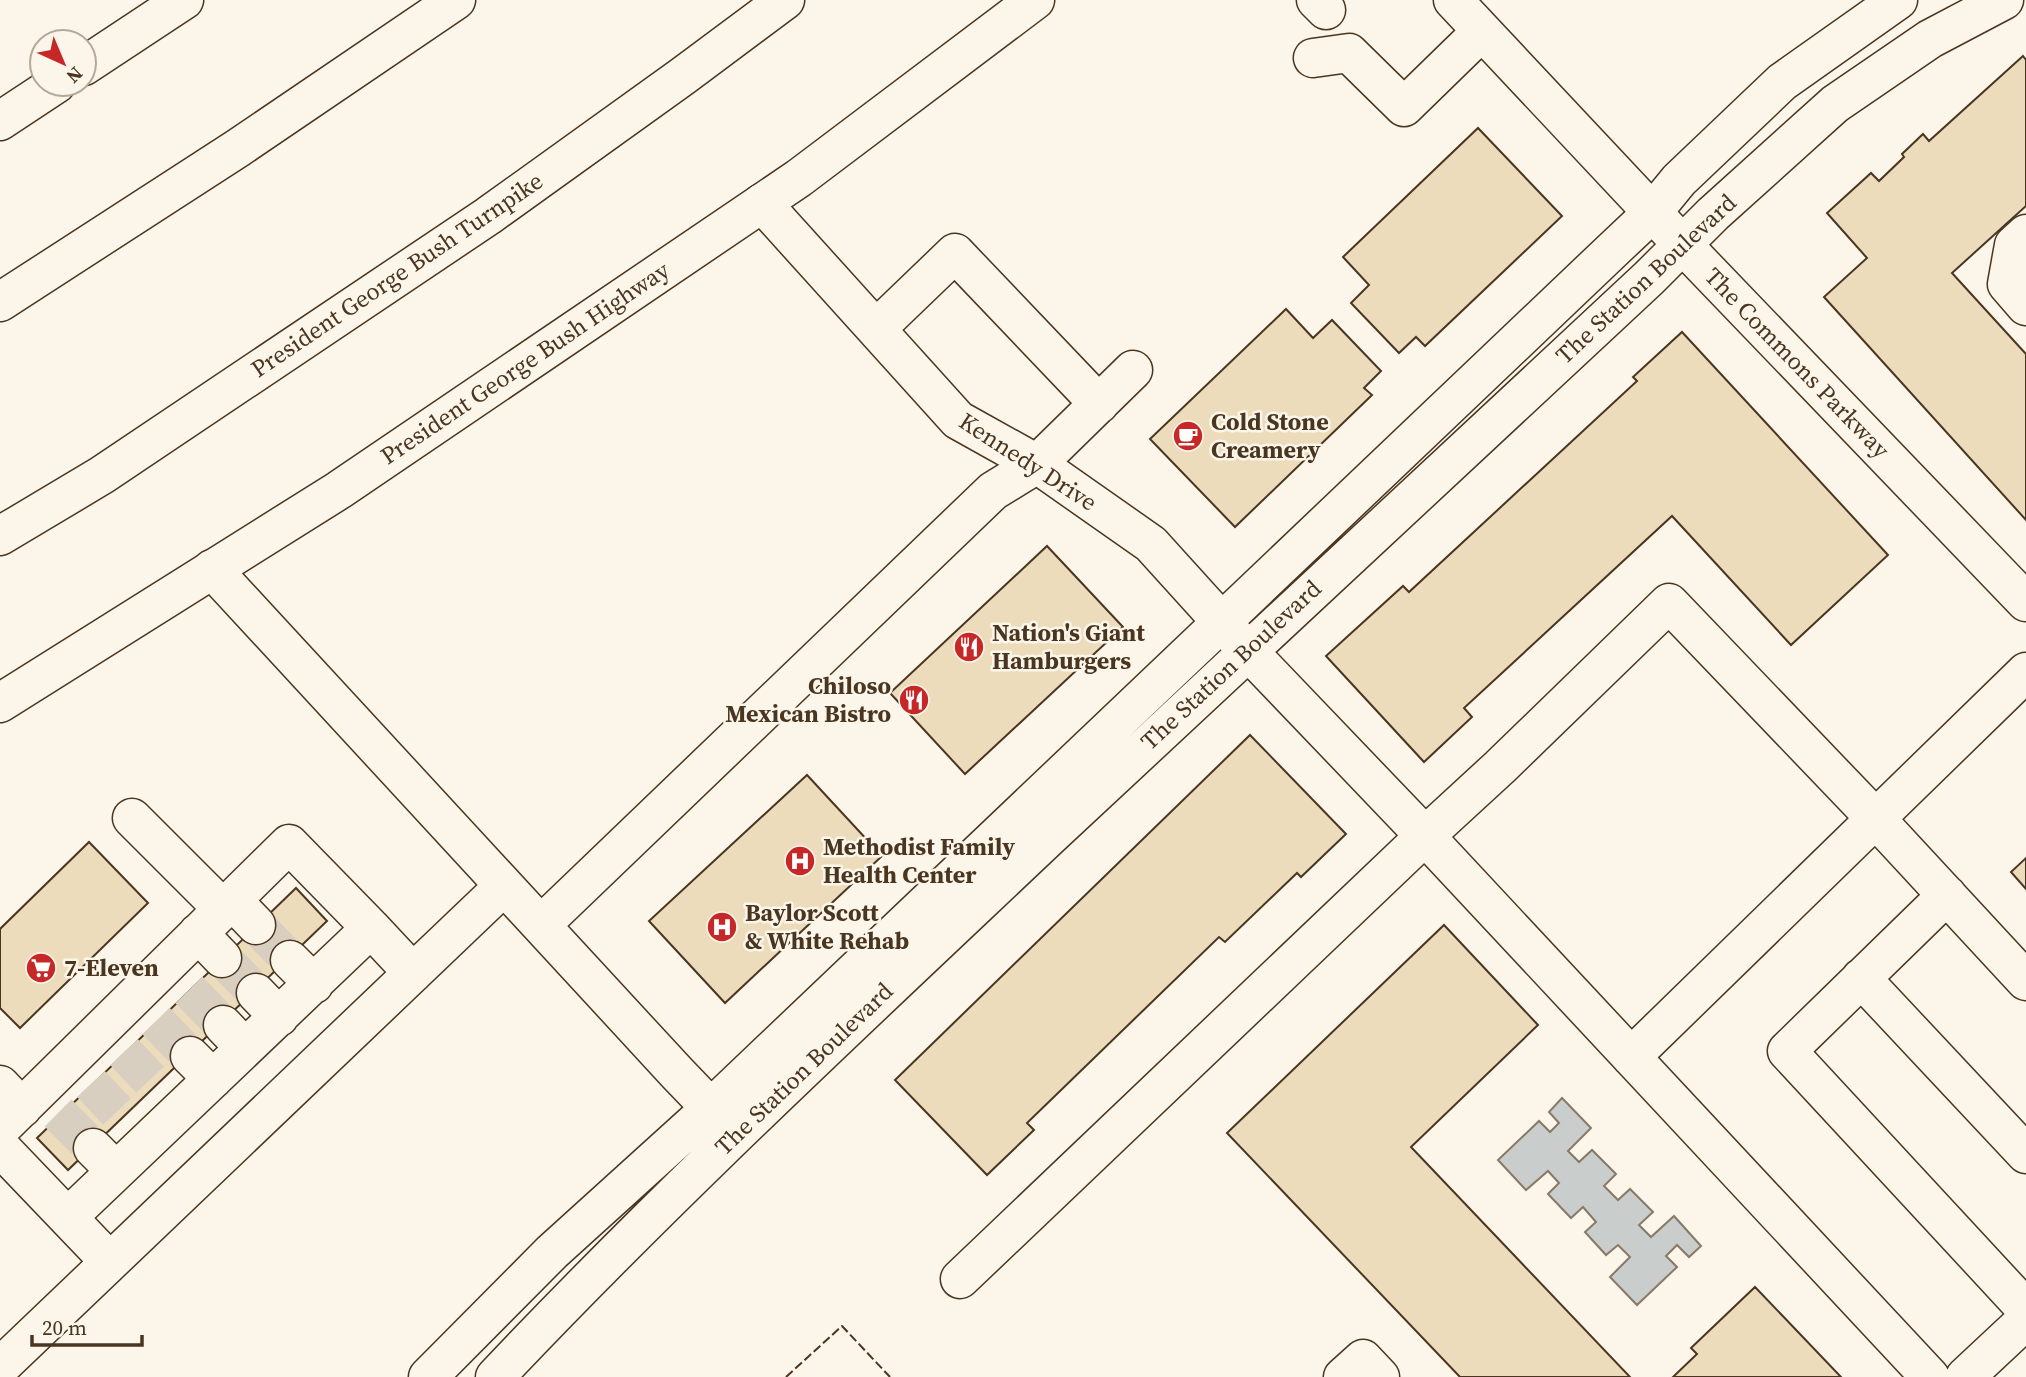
<svg xmlns="http://www.w3.org/2000/svg" width="2026" height="1377" viewBox="0 0 2026 1377" font-family="'Source Serif 4',serif">
  <style>
    .water { fill: #c9cecd; stroke: #887966; stroke-width: 2 }
    .building { fill: #ecdcbc; stroke: #4a3520; stroke-width: 2 }
    .lines { fill: none; stroke-linecap: round; stroke-linejoin: round }
    .minor-tunnel { stroke: #d8cfc1; stroke-width: 38; stroke-dasharray: 38 19; stroke-linecap: butt }
    .minor-casing { stroke: #4a3520; stroke-width: 41 }
    .major-casing { stroke: #4a3520; stroke-width: 41 }
    .highway-casing { stroke: #4a3520; stroke-width: 41 }
    .minor { stroke: #fbf6e9; stroke-width: 38 }
    .major { stroke: #fbf6e9; stroke-width: 38 }
    .highway { stroke: #fbf6e9; stroke-width: 38 }
    .fence { stroke: #4a3520; stroke-width: 2; stroke-dasharray: 9 3.5; stroke-linecap: butt }
    .labels { text-anchor: middle; stroke-width: 5; stroke-linejoin: round; paint-order: stroke }
    .street-label { font-size: 24px; fill: #4a3520; stroke: #fbf6e9 }
    .poi-label { font-size: 24px; font-weight: bold; fill: #4a3520; stroke: #fbf6e9; text-anchor: start }
  </style>
  <rect width="100%" height="100%" fill="#fbf6e9"/>
  <!-- water -->
  <path class="water" d="M 1562,1098 L 1591,1128 L 1568,1151 L 1579,1162 L 1592,1150 L 1616,1174 L 1604,1186 L 1618,1200 L 1630,1189 L 1653,1212 L 1639,1225 L 1651,1237 L 1674,1216 L 1701,1246 L 1689,1257 L 1677,1245 L 1666,1256 L 1677,1267 L 1637,1305 L 1610,1277 L 1630,1257 L 1618,1245 L 1606,1255 L 1585,1232 L 1596,1222 L 1583,1207 L 1571,1218 L 1548,1194 L 1559,1183 L 1548,1171 L 1526,1190 L 1498,1160 L 1539,1121 L 1550,1132 L 1559,1123 L 1549,1112 Z"/>
  <!-- building -->
  <path class="building" d="M 2023,56 L 2026,60 L 2026,206 L 1952,273 L 2026,354 L 2026,520 L 1824,297 L 1867,258 L 1827,213 L 1871,173 L 1879,181 L 1904,157 L 1902,154 L 1923,134 L 1929,141 Z
    M 1478,128 L 1562,216 L 1425,346 L 1416,337 L 1399,353 L 1351,303 L 1369,285 L 1343,257 Z
    M 1286,309 L 1313,338 L 1332,320 L 1381,371 L 1364,388 L 1372,395 L 1235,527 L 1150,439 Z
    M 1682,332 L 1888,555 L 1791,645 L 1672,516 L 1464,708 L 1472,717 L 1424,762 L 1326,656 L 1403,586 L 1409,592 L 1637,381 L 1633,377 Z
    M 1047,546 L 1123,627 L 965,774 L 890,693 Z
    M 1250,735 L 1346,834 L 1301,877 L 1297,873 L 1225,942 L 1219,937 L 1027,1123 L 1034,1130 L 987,1175 L 895,1080 Z
    M 807,775 L 882,856 L 725,1003 L 649,921 Z
    M 89,842 L 148,903 L 20,1028 L 0,1008 L 0,929 Z
    M 2026,858 L 2026,889 L 2011,872 Z
    M 296,888 L 327,921 L 68,1170 L 37,1138 Z
    M 1444,925 L 1538,1025 L 1411,1147 L 1630,1377 L 1460,1377 L 1227,1133 Z
    M 1755,1287 L 1841,1377 L 1673,1377 L 1697,1354 L 1691,1348 Z"/>
  <g class="lines">
    <!-- minor-tunnel -->
    <path class="minor-tunnel" d="M 256,925 L 290,960
      M 222,958 L 256,993
      M 189,990 L 223,1025
      M 156,1021 L 190,1056
      M 124,1052 L 158,1088
      M 91,1084 L 125,1120
      M 58,1113 L 93,1148"/>
    <!-- minor casing -->
    <g class="minor-casing">
      <path id="minor" d="M 1316,0 L 1326,10
        M 1453,0 L 1682,244 L 2026,602
        M 1313,58 L 1349,53 L 1404,107 L 1482,31
        M 762,203 L 958,420 L 1037,464 L 1151,544 L 1247,650 L 1425,836 L 1930,1377
        M 2026,234 L 2014,245 L 2007,284 L 2026,306
        M 876,329 L 955,253 L 1099,404
        M 212,569 L 678,1074 L 729,1127
        M 132,818 L 223,909
        M 1947,895 L 1787,1051 L 2026,1309
        M 232,900 L 256,925
        M 541,925 L 993,491 L 1037,464 L 1133,370
        M 198,933 L 222,958
        M 290,960 L 314,984
        M 1861,978 L 2026,1154
        M 256,993 L 279,1017
        M 223,1025 L 245,1048
        M 190,1056 L 213,1079
        M 1631,1057 L 2026,672
        M 0,1085 L 22,1108
        M 0,1129 L 289,844 L 371,928 L 413,973
        M 0,1147 L 110,1262
        M 93,1148 L 116,1171
        M 68,1217 L 371,928
        M 960,1279 L 1425,836 L 1500,767 L 1669,603 L 1876,819 L 2026,981
        M 0,1367 L 504,886
        M 428,1377 L 552,1252 L 711,1108 L 1618,245 L 1652,213 L 1679,180 L 1782,82 L 1898,0
        M 495,1377 C 649,1214 813,1060 976,906 C 1199,695 1424,486 1649,278 L 1713,214 L 1835,104 L 1930,39 L 2004,0
        M 1343,1377 L 1363,1359 L 1380,1377
        M 1965,1377 L 2026,1320"/>
    </g>
    <!-- major casing -->
    <g class="major-casing">
      <path id="major" d="M 84,66 L 184,0
        M 0,121 L 56,84
        M 0,703 L 339,490 L 799,178 L 1035,0"/>
    </g>
    <!-- highway casing -->
    <g class="highway-casing">
      <path id="highway" d="M 0,302 L 238,148 L 456,0
        M 0,536 L 102,475 L 488,216 L 683,76 L 785,0"/>
    </g>
    <!-- minor -->
    <use href="#minor" class="minor"/>
    <!-- major -->
    <use href="#major" class="major"/>
    <!-- highway -->
    <use href="#highway" class="highway"/>
    <!-- fence -->
    <path class="fence" d="M 786,1377 L 842,1326 L 890,1377"/>
  </g>
  <!-- icons -->
  <defs>
    <g id="cafe-disc" transform="scale(1.575)"><circle r="9.5" fill="#c62828" stroke="#fbf6e9"/><path d="M-5.5-4.5H6V0H3Q3 3.5 0 3.5H-2.5Q-5.5 3.5-5.5 0ZM3-3.2v2h1.7v-2ZM-6 4.5H4V6H-6Z" fill="#fff"/></g>
    <g id="restaurant-disc" transform="scale(1.575)"><circle r="9.5" fill="#c62828" stroke="#fbf6e9"/><path d="M-5-6h1v4h1v-4h1v4h1v-4h1v5L-1.5 .5V6h-2V.5L-5-1ZM5-6V6H3V1.5H1.5Q1.5-4 5-6Z" fill="#fff"/></g>
    <g id="hospital-disc" transform="scale(1.575)"><circle r="9.5" fill="#c62828" stroke="#fbf6e9"/><path d="M-5-5h3v3.5h4V-5h3V5h-3V1.5h-4V5h-3Z" fill="#fff"/></g>
    <g id="supermarket-disc" transform="scale(1.575)"><circle r="9.5" fill="#c62828" stroke="#fbf6e9"/><path d="M-6-5.5h2.5l.6 2H6L4.5 2H-2.5L-4.4-4H-6ZM-1.5 3.2a1.3 1.3 0 1 0 .1 0ZM3 3.2a1.3 1.3 0 1 0 .1 0Z" fill="#fff"/></g>
  </defs>
  <g fill-rule="evenodd">
    <use href="#cafe-disc" x="1188" y="436"/>
    <use href="#restaurant-disc" x="969" y="647"/>
    <use href="#restaurant-disc" x="914" y="700"/>
    <use href="#hospital-disc" x="800" y="861"/>
    <use href="#hospital-disc" x="722" y="927"/>
    <use href="#supermarket-disc" x="41" y="968"/>
  </g>
  <g class="labels">
    <!-- street labels -->
    <g class="street-label">
      <text transform="translate(397 275) rotate(-34)" y="8">President George Bush Turnpike</text>
      <text transform="translate(1646 279) rotate(-43)" y="8">The Station Boulevard</text>
      <text transform="translate(525 363) rotate(-34)" y="8">President George Bush Highway</text>
      <text transform="translate(1797 363) rotate(46)" y="8">The Commons Parkway</text>
      <text transform="translate(1028 462) rotate(33)" y="8">Kennedy Drive</text>
      <text transform="translate(1231 665) rotate(-43)" y="8">The Station Boulevard</text>
      <text transform="translate(804 1069) rotate(-44)" y="8">The Station Boulevard</text>
    </g>
    <!-- poi labels -->
    <g class="poi-label">
      <text x="1211" y="430">Cold Stone<tspan x="1211" dy="28">Creamery</tspan></text>
      <text x="992" y="641">Nation's Giant<tspan x="992" dy="28">Hamburgers</tspan></text>
      <text x="891" y="694" text-anchor="end">Chiloso<tspan x="891" dy="28">Mexican Bistro</tspan></text>
      <text x="823" y="855">Methodist Family<tspan x="823" dy="28">Health Center</tspan></text>
      <text x="745" y="921">Baylor Scott<tspan x="745" dy="28">&amp; White Rehab</tspan></text>
      <text x="64" y="976">7-Eleven</text>
    </g>
  </g>
  <!-- north arrow -->
  <g transform="translate(63 63) rotate(136)"><circle r="33" fill="#fbf6e9" stroke="#b4a999" stroke-width="2"/>
  <path d="M0-5L12 26L0 18L-12 26Z" fill="#c62828"/>
  <text y="-10" font-size="19" font-weight="bold" text-anchor="middle" fill="#4a3520">N</text>
  </g>
  <!-- scale -->
  <path d="M32 1335v10h110v-10" fill="none" stroke="#4a3520" stroke-width="3.5"/>
  <text x="42" y="1335" font-size="21" fill="#4a3520" stroke="#fbf6e9" stroke-width="5" paint-order="stroke">20 m</text>
</svg>
